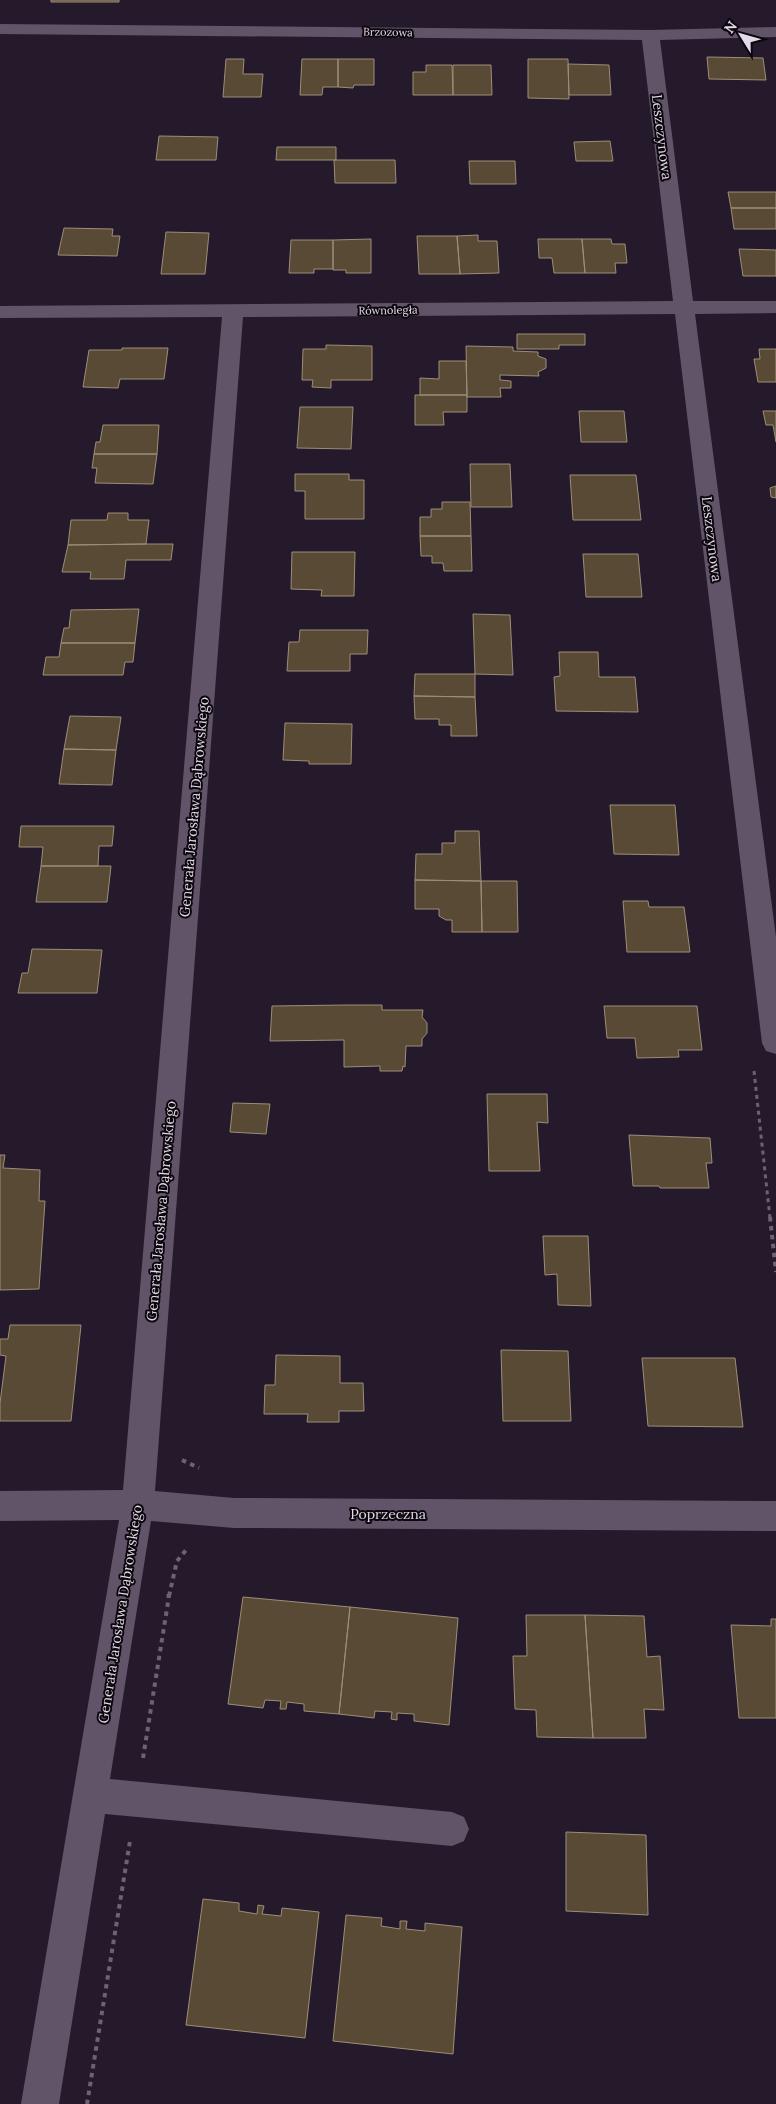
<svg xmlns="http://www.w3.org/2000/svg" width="776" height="2104" viewBox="0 0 776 2104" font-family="Lora,serif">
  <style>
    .building { fill: #584a35; stroke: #9d8e78 }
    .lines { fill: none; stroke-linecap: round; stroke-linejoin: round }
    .path-far1 { stroke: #6c6272; stroke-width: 3; stroke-dasharray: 4 4; stroke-linecap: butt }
    .path { stroke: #6c6272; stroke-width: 4; stroke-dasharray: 4.5 4.5; stroke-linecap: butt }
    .minor { fill: #615368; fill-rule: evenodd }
    .labels { text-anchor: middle; stroke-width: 4; stroke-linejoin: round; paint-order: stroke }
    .far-street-label { font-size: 11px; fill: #e2dae7; stroke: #0c070e }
    .street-label { font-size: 14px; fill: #e2dae7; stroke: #0c070e }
  </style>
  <rect width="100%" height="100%" fill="#251a2c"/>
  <!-- building -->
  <path class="building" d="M 51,0 L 119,0 L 119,2 L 51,2 Z
    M 707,57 L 763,58 L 766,80 L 709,79 Z
    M 226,59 L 244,59 L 243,74 L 263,74 L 261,97 L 223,97 Z
    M 302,59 L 338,59 L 338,87 L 323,87 L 322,95 L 300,95 Z
    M 338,59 L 374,59 L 374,85 L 354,85 L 353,88 L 338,87 Z
    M 528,59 L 568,59 L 569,99 L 528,98 Z
    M 568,64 L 609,65 L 611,95 L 569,95 Z
    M 426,65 L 452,65 L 453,95 L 413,95 L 413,72 L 426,72 Z
    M 453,65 L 491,65 L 492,95 L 453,95 Z
    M 159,136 L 218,137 L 216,160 L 156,160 Z
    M 610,141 L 613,161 L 576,161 L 574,142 Z
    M 277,147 L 336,147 L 336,160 L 276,160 Z
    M 334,160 L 395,160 L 396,183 L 335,183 Z
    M 469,161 L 515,161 L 516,184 L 470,184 Z
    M 728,192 L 776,192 L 776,208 L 731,208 Z
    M 731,208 L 776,208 L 776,229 L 734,229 Z
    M 64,228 L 113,229 L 112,236 L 120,236 L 117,256 L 58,255 Z
    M 166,232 L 209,233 L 205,274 L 161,274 Z
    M 478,235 L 478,241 L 497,241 L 499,273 L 460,274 L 457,236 Z
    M 417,236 L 457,236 L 460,274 L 419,274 Z
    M 371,239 L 371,273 L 346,273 L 346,270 L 333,270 L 333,240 Z
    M 538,239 L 582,239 L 585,273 L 554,273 L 552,258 L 539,258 Z
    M 582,239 L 611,239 L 612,244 L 625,244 L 627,263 L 615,263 L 616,273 L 585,273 Z
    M 291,240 L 333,240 L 333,269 L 314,269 L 314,273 L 289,273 Z
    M 739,249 L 776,250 L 776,276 L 743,276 Z
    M 517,334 L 585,334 L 585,345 L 559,345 L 559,349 L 517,349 Z
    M 326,345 L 372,346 L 372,380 L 331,380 L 331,388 L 312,387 L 313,380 L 302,380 L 303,349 L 326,349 Z
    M 466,346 L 513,347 L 513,351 L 538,352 L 538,356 L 546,359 L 546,368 L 538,372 L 539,376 L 500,375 L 500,380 L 511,381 L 511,388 L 500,388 L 501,397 L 467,397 Z
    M 122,348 L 168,348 L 164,379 L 120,379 L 118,388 L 83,387 L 89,350 L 122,350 Z
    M 759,349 L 776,349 L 776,382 L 758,382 L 754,359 L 760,359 Z
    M 439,361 L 466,361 L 467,395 L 420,395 L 420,378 L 439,379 Z
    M 415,395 L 467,395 L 467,412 L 443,412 L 444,425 L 415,425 Z
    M 300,407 L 353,407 L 351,449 L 297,448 Z
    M 579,411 L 624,411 L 627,442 L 581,442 Z
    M 763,411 L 776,411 L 776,442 L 773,425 L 766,425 Z
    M 103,425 L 159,425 L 157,454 L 94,454 L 96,442 L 100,442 Z
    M 94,454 L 157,454 L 153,484 L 95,483 L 97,468 L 92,468 Z
    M 470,464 L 510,464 L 512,507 L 471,507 Z
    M 295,474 L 349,474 L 349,480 L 364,480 L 364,519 L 305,519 L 305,491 L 295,491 Z
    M 570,475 L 636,475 L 641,520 L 573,520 Z
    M 776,486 L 776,498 L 771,497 L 770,488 Z
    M 442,502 L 470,502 L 471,536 L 420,536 L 420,517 L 431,517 L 431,509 L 442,509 Z
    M 108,513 L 128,513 L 128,520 L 149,520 L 146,544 L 68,545 L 71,520 L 107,520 Z
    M 420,536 L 471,536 L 472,571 L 444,571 L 443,563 L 432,563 L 432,556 L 421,556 Z
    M 146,544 L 173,544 L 171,560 L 126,560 L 124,579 L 90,579 L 91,572 L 62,572 L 68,545 Z
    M 292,552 L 355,552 L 354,596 L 321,596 L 322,590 L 291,589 Z
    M 583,554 L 638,554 L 642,597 L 586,597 Z
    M 139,609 L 135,643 L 61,643 L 64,628 L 69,628 L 71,610 Z
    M 473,614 L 510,615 L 513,675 L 475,674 Z
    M 300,630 L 368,630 L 367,654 L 350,654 L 350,671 L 287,671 L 289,642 L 299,642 Z
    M 61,643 L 135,643 L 133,662 L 125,662 L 123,675 L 43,675 L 46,657 L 59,657 Z
    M 559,652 L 598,652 L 599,677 L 635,677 L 638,712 L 556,711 L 554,677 L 560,676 Z
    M 415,674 L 475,674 L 475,697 L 414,696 Z
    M 414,696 L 475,697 L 477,736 L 451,736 L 451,725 L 439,725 L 439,719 L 415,719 Z
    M 70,716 L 121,717 L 116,750 L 64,749 Z
    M 285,723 L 352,724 L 351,764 L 309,764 L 309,761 L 283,760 Z
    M 64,749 L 116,750 L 112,785 L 59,784 Z
    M 610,805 L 675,805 L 679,855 L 614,854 Z
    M 21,826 L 114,826 L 112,846 L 99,846 L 98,866 L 41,866 L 43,847 L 19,847 Z
    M 455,831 L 479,831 L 481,881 L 415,880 L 416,854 L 442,854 L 442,843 L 455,843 Z
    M 41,866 L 111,866 L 107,902 L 36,902 Z
    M 415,880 L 481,881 L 482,932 L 452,932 L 452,920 L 446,920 L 439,916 L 439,909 L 415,909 Z
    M 481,881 L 517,881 L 518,932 L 482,932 Z
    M 623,901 L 648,901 L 649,907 L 684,907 L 690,952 L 627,952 Z
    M 32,949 L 102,950 L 97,993 L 18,993 L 22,973 L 28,973 Z
    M 346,1005 L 382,1005 L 382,1010 L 423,1010 L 422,1017 L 427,1023 L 427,1033 L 422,1039 L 422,1046 L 406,1046 L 405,1067 L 403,1066 L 402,1071 L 380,1071 L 380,1066 L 344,1067 L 344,1040 L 270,1041 L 272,1006 Z
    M 604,1006 L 697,1006 L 702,1050 L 678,1050 L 679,1057 L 637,1058 L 635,1038 L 607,1038 Z
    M 487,1094 L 547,1094 L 548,1123 L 537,1122 L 540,1171 L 489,1171 Z
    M 233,1103 L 270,1104 L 266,1134 L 230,1132 Z
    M 629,1135 L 710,1138 L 712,1163 L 706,1163 L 709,1188 L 660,1188 L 659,1186 L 633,1186 Z
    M 0,1155 L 5,1155 L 3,1168 L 40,1170 L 39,1201 L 45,1201 L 39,1289 L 0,1290 Z
    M 543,1236 L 588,1236 L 591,1306 L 558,1305 L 557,1274 L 545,1275 Z
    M 10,1325 L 81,1325 L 71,1421 L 0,1421 L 0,1403 L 6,1356 L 0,1355 L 0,1339 L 8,1339 Z
    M 501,1350 L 568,1351 L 571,1421 L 503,1421 Z
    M 276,1355 L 340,1356 L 340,1383 L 363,1383 L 364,1411 L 339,1411 L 339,1422 L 307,1422 L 308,1414 L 264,1414 L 265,1385 L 275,1385 Z
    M 642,1358 L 735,1358 L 743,1427 L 648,1426 Z
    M 243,1597 L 350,1607 L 339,1714 L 304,1711 L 304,1704 L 287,1702 L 286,1709 L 280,1709 L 281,1701 L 265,1700 L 263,1708 L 228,1704 Z
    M 350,1607 L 458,1618 L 449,1725 L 414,1721 L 414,1714 L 397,1713 L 397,1720 L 391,1719 L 392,1712 L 375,1711 L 374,1718 L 339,1714 Z
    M 526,1615 L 585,1615 L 593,1738 L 537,1737 L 536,1710 L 515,1709 L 513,1656 L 527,1656 Z
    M 585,1615 L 644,1616 L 647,1657 L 660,1656 L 664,1710 L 644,1709 L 646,1738 L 593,1738 Z
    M 771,1619 L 776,1619 L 776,1718 L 739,1718 L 731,1625 L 771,1626 Z
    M 566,1832 L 646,1835 L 648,1915 L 566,1911 Z
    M 203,1899 L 239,1903 L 239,1911 L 257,1914 L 258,1905 L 264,1906 L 262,1914 L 281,1916 L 282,1908 L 319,1912 L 305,2038 L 186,2025 Z
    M 346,1915 L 382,1918 L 381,1926 L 400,1929 L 400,1921 L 407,1921 L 406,1929 L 425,1931 L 425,1923 L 462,1927 L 453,2054 L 333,2041 Z"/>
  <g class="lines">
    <!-- path-far1 -->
    <path class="path-far1" d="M 754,1071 L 770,1218"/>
    <!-- path -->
    <path class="path" d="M 770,1217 L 776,1272
      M 182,1460 L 199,1468
      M 169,1596 L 177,1561 L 186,1550
      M 143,1758 L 169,1596 L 164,1596
      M 87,2104 L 130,1841"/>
    <!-- minor -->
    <path class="minor" d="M 0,24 L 650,30 L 776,27 L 776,37 L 660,40 L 693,301 L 776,301 L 776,313 L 695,314 L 776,937 L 776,1054 L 766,1051 L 762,1043 L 675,314 L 243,317 L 155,1491 L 234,1498 L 776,1501 L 776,1531 L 234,1528 L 151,1521 L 110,1779 L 452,1812 L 464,1817 L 469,1829 L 464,1841 L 452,1846 L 105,1814 L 59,2104 L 21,2104 L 119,1520 L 0,1521 L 0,1491 L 123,1490 L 222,317 L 0,318 L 0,306 L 673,301 L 642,40 L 0,34 Z"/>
  </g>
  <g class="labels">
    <!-- far-street labels -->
    <g class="far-street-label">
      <text transform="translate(388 32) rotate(1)" y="4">Brzozowa</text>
      <text transform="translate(388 310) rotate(-1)" y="4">Równoległa</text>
    </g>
    <!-- street labels -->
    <g class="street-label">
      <text transform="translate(662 137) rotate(83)" y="5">Leszczynowa</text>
      <text transform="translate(712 539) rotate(83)" y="5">Leszczynowa</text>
      <text transform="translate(194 807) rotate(-85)" y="5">Generała Jarosława Dąbrowskiego</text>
      <text transform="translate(161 1211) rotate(-85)" y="5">Generała Jarosława Dąbrowskiego</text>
      <text x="388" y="1519">Poprzeczna</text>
      <text transform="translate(120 1614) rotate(-81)" y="5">Generała Jarosława Dąbrowskiego</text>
    </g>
  </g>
  <!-- north arrow -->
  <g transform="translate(741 35) rotate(307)" stroke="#0c070e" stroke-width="4" paint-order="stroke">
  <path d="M0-4L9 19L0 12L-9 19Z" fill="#e2dae7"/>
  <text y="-8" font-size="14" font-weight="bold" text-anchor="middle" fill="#e2dae7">N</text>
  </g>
</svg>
